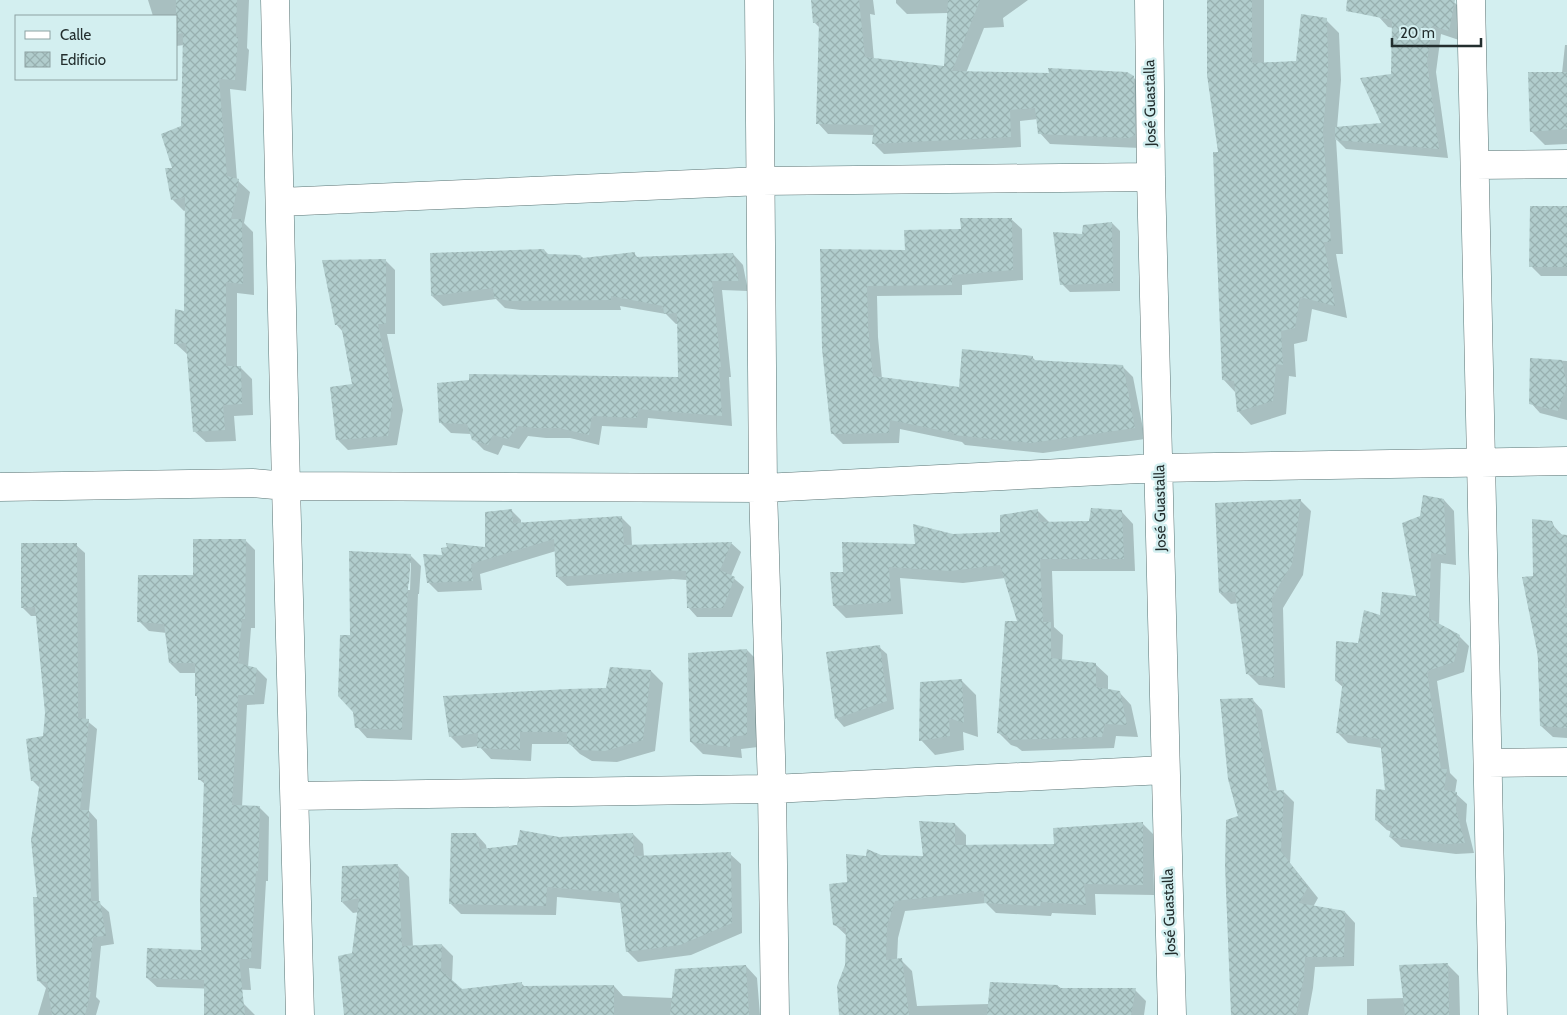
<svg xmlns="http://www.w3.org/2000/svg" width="1567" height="1015" viewBox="0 0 1567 1015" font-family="Cabin,sans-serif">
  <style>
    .shadow { fill: #0003; fill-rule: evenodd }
    .building { fill: url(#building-cross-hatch) }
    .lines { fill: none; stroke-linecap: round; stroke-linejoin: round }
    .minor-casing { stroke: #5b7474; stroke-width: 29 }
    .minor { stroke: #fff; stroke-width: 28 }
    .labels { text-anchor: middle; stroke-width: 5; stroke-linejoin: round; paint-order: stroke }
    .street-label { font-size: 15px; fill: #232e2e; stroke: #d3eff0 }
  </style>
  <defs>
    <pattern id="building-cross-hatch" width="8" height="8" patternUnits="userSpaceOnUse" patternTransform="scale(1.25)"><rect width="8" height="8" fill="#b1cdcd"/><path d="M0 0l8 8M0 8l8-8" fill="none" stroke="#98b0b0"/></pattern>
  </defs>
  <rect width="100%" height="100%" fill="#d3eff0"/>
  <!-- shadow -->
  <path class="shadow" d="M 148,0 L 249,0 L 247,48 L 249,50 L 246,91 L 230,89 L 237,180 L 250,192 L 244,223 L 253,232 L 254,295 L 237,293 L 237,367 L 240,367 L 252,379 L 253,415 L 234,416 L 236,441 L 206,442 L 194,431 L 188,354 L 187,354 L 175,343 L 185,312 L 186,210 L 184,211 L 172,199 L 174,170 L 183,127 L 184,45 L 176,46 L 176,16 L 153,16 Z
    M 812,0 L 873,0 L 875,15 L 870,14 L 874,60 L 945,67 L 948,13 L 907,14 L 896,3 L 896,0 L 1028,0 L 1003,18 L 1004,27 L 984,28 L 966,73 L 1133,77 L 1144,88 L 1140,148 L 1050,144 L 1040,133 L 1038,119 L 1020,121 L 1021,147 L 884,154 L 873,143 L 874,135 L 828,134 L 818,123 L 820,28 L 814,22 Z
    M 1208,0 L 1264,0 L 1264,63 L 1297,62 L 1326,20 L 1339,33 L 1341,80 L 1337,128 L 1383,124 L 1393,76 L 1393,28 L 1388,27 L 1379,17 L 1375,0 L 1447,0 L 1455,3 L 1465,13 L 1459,40 L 1441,34 L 1436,72 L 1448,158 L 1346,149 L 1336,139 L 1343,254 L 1336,254 L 1347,318 L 1312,309 L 1307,341 L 1294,344 L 1296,377 L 1289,376 L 1286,414 L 1251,425 L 1239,412 L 1236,393 L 1223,379 L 1220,153 Z
    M 1565,45 L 1567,45 L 1567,144 L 1545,145 L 1531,131 L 1562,73 Z
    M 1567,207 L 1567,276 L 1541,276 L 1531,266 Z
    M 1011,219 L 1022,229 L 1023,280 L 962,285 L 962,295 L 877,296 L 878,337 L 882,379 L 960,388 L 1033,358 L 1036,361 L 1122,366 L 1133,377 L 1145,439 L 1043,453 L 965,445 L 962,442 L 900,429 L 899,443 L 843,444 L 833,434 L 822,250 L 906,251 L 962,230 Z
    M 1112,223 L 1120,231 L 1120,291 L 1070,292 L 1062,284 L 1084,236 Z
    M 544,250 L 549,255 L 583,259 L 634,253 L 639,259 L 733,254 L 743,265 L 748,291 L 722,290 L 731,377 L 729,377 L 732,426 L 648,418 L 647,428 L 602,426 L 599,445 L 570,438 L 546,438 L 528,436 L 519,449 L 503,445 L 498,455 L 484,450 L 473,439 L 471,434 L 451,433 L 440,422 L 679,378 L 678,324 L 676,324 L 666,314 L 620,306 L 621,310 L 521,310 L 505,308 L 496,299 L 443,306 L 432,296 L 431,254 Z
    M 385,260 L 395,270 L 395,334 L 387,334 L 403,410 L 397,445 L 348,450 L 338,440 L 353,386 L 343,332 L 336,324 Z
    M 1532,359 L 1567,361 L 1567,420 L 1540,413 L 1531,403 Z
    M 1300,500 L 1311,511 L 1303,575 L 1283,608 L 1285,688 L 1259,685 L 1248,674 L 1238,603 L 1231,604 L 1220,593 Z
    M 1444,500 L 1454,511 L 1456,565 L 1441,563 L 1439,625 L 1459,636 L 1469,646 L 1464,672 L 1437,681 L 1450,773 L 1457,780 L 1455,793 L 1467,804 L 1466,821 L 1474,853 L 1456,854 L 1401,847 L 1390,837 L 1392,832 L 1387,830 L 1376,820 L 1386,791 L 1382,748 L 1348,743 L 1338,733 L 1344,688 L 1336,681 L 1337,643 L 1359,645 L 1381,616 L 1417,597 L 1421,517 Z
    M 511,510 L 521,520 L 521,524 L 621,517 L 631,527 L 632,546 L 731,543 L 741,552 L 731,576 L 744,587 L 732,617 L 697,617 L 688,607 L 687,580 L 673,579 L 567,586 L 557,577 L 556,551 L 480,574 L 482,590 L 438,592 L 428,582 L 443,556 L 487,549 Z
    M 1037,510 L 1050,523 L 1091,522 L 1121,511 L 1133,524 L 1135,571 L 1052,571 L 1054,627 L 1063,635 L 1062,661 L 1095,664 L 1108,676 L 1108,690 L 1119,692 L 1131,705 L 1138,737 L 1116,736 L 1114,748 L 1022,751 L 1017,747 L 1011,745 L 999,733 L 1019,623 L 1005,578 L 963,583 L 900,578 L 903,614 L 846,618 L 834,606 L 844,573 L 917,545 L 953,535 L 1001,533 Z
    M 1551,523 L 1563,536 L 1567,536 L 1567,738 L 1553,737 L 1541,726 L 1534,578 Z
    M 245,540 L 255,550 L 255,628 L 251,628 L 248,667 L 257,669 L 267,679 L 264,704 L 247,705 L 242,807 L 259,807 L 269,817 L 268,881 L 266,881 L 261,969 L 249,968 L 251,990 L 157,987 L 147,978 L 202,951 L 206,785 L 199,779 L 199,698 L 196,696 L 196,673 L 180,673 L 170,663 L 167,633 L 149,631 L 139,621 L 194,576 Z
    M 76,545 L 85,553 L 86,720 L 97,729 L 89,811 L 97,820 L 99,903 L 109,912 L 114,944 L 101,946 L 96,997 L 100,1001 L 96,1015 L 38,1015 L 46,988 L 38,980 L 40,788 L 32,780 L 44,737 L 46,713 L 37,616 L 31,616 L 22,607 Z
    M 410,555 L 421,566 L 419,594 L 418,594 L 412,740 L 367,738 L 357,727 L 351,636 ZM 409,563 L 411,563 L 410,590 L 408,590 Z
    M 879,647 L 887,654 L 894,709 L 844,727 L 837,719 L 827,653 Z
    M 747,650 L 759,662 L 758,747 L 741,749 L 742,758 L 703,754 L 691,742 Z
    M 651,671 L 663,683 L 655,751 L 617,762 L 592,761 L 580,754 L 570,744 L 532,744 L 531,761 L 491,759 L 479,746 L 462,748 L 450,736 L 607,690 Z
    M 962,681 L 976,695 L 978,737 L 963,732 L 964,750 L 935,755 L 921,740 Z
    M 1252,699 L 1262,710 L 1277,792 L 1283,791 L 1294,802 L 1290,863 L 1318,898 L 1313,907 L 1345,912 L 1355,923 L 1354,966 L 1315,967 L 1313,988 L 1308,1015 L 1233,1015 L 1239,817 Z
    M 1142,823 L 1153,834 L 1154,895 L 1095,894 L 1096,915 L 1052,913 L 1051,916 L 996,913 L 986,903 L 905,911 L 898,938 L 897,960 L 901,960 L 912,971 L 917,1006 L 989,1004 L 1058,986 L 1062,989 L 1135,990 L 1146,1001 L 1144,1015 L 841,1015 L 846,966 L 847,936 L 834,924 L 848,883 L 881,856 L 924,858 L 955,824 L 966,835 L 966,847 L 1055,845 Z
    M 476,834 L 486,845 L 487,850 L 559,838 L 633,834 L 643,844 L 644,857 L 730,854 L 741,864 L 742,933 L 691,955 L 638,962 L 627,951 L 621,903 L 557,897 L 556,915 L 461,914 L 450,903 Z
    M 398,866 L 409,877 L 413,947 L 442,945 L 453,956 L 452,981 L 462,990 L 521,983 L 525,987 L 614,986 L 623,996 L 673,998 L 746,966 L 757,978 L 760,1015 L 346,1015 L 359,912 L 353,913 L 342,902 Z
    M 1447,964 L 1459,976 L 1460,1015 L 1367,1015 L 1367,999 L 1404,998 Z
    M 244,1004 L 255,1015 L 212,1015 Z"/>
  <!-- building -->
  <path class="building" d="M 176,0 L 237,0 L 236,37 L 238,37 L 235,80 L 219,79 L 227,176 L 239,179 L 231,219 L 242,219 L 243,284 L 226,282 L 226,366 L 241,366 L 242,404 L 223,405 L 225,430 L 193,432 L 186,343 L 174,344 L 175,309 L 184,311 L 185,197 L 171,200 L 165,168 L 172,168 L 161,134 L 181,126 L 183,33 L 176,34 Z
    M 811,0 L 859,0 L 865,57 L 944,66 L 948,0 L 980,0 L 952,71 L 1049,73 L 1048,68 L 1127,72 L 1134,76 L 1135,135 L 1129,138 L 1038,134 L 1035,108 L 1010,110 L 1011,137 L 872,144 L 874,125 L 816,124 L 819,23 L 813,23 Z
    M 1207,0 L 1252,0 L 1252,63 L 1296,61 L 1301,14 L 1327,18 L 1328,67 L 1323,132 L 1331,242 L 1324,242 L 1335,306 L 1300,297 L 1295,328 L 1281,331 L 1283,365 L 1276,364 L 1273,401 L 1237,412 L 1234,381 L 1222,380 L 1213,152 L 1218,152 L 1207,75 Z
    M 1347,0 L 1455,0 L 1449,31 L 1432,26 L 1427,62 L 1439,149 L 1335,140 L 1335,127 L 1381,123 L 1360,78 L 1391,74 L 1392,20 L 1346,11 Z
    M 1528,72 L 1567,72 L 1567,129 L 1530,132 Z
    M 1530,206 L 1567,206 L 1567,267 L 1529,267 Z
    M 960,218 L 1012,218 L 1013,270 L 952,275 L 952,285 L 867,286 L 868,326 L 873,376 L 959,387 L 962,349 L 1033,356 L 1033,360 L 1123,365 L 1135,428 L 1031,443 L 954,435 L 954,433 L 890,420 L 889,433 L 831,434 L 822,349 L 820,249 L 905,250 L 904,230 L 961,229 Z
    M 1112,222 L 1113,283 L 1060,285 L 1053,232 L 1082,234 L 1083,225 Z
    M 544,249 L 546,254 L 580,255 L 583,258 L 635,252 L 635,257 L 733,253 L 739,281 L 712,281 L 721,367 L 719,367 L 722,416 L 638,409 L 637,418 L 592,416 L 589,435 L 559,428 L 535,428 L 518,426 L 508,439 L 493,435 L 488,445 L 472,440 L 467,424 L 439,423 L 437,383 L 469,380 L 469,374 L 678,377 L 677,313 L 664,314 L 663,306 L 611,296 L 611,300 L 510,301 L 494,298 L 493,288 L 431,296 L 430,253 Z
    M 386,259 L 386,324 L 378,324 L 393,399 L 388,436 L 336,440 L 330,387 L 352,384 L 341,325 L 335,325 L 322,260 Z
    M 1530,358 L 1562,360 L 1567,386 L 1558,411 L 1529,404 Z
    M 1423,495 L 1444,499 L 1446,555 L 1431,553 L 1429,618 L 1460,635 L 1454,662 L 1427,671 L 1441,769 L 1447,769 L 1444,790 L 1457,792 L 1456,810 L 1465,843 L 1445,844 L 1389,837 L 1392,826 L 1375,820 L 1376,789 L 1385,790 L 1380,739 L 1336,733 L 1343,680 L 1335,681 L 1336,641 L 1358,643 L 1364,610 L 1380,615 L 1382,592 L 1416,596 L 1402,523 L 1420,516 Z
    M 1301,499 L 1292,564 L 1272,597 L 1274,678 L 1246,674 L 1235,592 L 1219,593 L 1215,503 Z
    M 1091,508 L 1122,510 L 1124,559 L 1040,559 L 1043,622 L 1051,622 L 1051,658 L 1096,663 L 1096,687 L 1120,691 L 1127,725 L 1105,724 L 1102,737 L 1008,740 L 1008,736 L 997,733 L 1005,621 L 1017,621 L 1000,565 L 950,571 L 889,567 L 891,602 L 833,606 L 830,572 L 843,572 L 842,542 L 915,544 L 913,524 L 953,534 L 1000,532 L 1000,515 L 1038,509 L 1038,522 L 1089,521 Z
    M 512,509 L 513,523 L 622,516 L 624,545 L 732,542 L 720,570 L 735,577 L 723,608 L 687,608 L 686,571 L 663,570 L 556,577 L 554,539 L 471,564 L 473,581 L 427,583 L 423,554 L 442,555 L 441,548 L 447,547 L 446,543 L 485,547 L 485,512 Z
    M 1532,519 L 1552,521 L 1557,534 L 1567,535 L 1565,608 L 1567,608 L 1567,728 L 1540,726 L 1538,656 L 1522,577 L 1533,576 Z
    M 193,539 L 246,539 L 245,619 L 242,619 L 238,663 L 257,668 L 254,695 L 238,695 L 232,805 L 260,806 L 258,871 L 256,871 L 251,959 L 239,959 L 245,1015 L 204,1015 L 204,980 L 146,978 L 147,948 L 201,950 L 200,902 L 204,780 L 198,780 L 197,696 L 195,696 L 195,663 L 169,663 L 164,624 L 137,622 L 138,575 L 193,575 Z
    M 21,543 L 77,543 L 78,718 L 89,719 L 80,810 L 89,810 L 91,901 L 100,901 L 106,936 L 93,937 L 88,991 L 91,991 L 85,1015 L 52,1015 L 47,982 L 37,981 L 33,897 L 37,897 L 31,840 L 40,781 L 31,781 L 26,739 L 43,736 L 45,713 L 35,607 L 21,608 Z
    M 349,551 L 411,554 L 409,584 L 408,584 L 402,730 L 355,728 L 353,712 L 338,696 L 340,635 L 350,635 Z
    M 880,645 L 887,701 L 835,719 L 826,652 Z
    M 747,649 L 747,735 L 730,737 L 730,747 L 690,742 L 688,653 Z
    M 610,667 L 651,670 L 643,740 L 605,751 L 579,750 L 567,743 L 567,732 L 520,732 L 520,750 L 477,748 L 478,733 L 449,737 L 443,696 L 568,689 L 606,688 Z
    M 962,679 L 964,723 L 949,718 L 950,736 L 919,741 L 920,682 Z
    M 1253,698 L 1269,791 L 1284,790 L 1281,851 L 1308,887 L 1299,903 L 1345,911 L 1344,957 L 1305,957 L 1304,977 L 1296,1015 L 1231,1015 L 1225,866 L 1226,820 L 1238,816 L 1228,779 L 1220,699 Z
    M 919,821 L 955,823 L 955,845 L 1054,844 L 1053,828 L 1143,822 L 1143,885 L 1084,884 L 1086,905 L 1041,902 L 1040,906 L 984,903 L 984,891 L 895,901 L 887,926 L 886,960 L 902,958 L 909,1015 L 839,1015 L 837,986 L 845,965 L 846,928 L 833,925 L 829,884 L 847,882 L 846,854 L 866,856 L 867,849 L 881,855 L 923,856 Z
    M 520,830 L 559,837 L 633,833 L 634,856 L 731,852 L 732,923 L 680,945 L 626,952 L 619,893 L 547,887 L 546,906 L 449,904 L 451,833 L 476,833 L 480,849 L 517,845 Z
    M 398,864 L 402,946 L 442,944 L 441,970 L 462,989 L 522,982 L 522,986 L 614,985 L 614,1015 L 344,1015 L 338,956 L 352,953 L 359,898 L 341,902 L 342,866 Z
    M 1448,963 L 1449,1015 L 1405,1015 L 1399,965 Z
    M 746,965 L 749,1015 L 670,1015 L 675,969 Z
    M 990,982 L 1058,985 L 1058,988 L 1136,988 L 1131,1015 L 987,1015 Z"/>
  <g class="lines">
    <!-- minor casing -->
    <g class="minor-casing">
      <path id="minor" d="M 275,0 L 286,486 L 300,1015
        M 759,0 L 763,488 L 772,789 L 775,1015
        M 1149,0 L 1151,177 L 1172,1015
        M 1471,0 L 1493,1015
        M 1475,165 L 1567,164
        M 280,202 L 762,181 L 1151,177
        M 0,487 L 252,483 L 286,486 L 763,488 L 1159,468 L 1567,461
        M 1488,763 L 1567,762
        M 295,796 L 772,789 L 1165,770"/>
    </g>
    <!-- minor -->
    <use href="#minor" class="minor"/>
  </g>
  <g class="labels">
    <!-- street labels -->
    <g class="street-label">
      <text transform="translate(1150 103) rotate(-91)" y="5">José Guastalla</text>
      <text transform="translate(1160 508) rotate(-91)" y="5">José Guastalla</text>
      <text transform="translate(1169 912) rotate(-92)" y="5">José Guastalla</text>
    </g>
  </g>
  <!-- legend -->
  <rect x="15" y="15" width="162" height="65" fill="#d3eff0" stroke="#8da2a2"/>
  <rect x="25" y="31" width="25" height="8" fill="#ffffff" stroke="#8da2a2"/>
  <text x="60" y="40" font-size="15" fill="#232e2e">Calle</text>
  <rect x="25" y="52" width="25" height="15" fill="url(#building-cross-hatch)" stroke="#8da2a2"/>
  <text x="60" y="65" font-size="15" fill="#232e2e">Edificio</text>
  <!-- scale -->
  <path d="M1392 38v8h89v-8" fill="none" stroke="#232e2e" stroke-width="2.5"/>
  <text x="1400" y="38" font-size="15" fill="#232e2e" stroke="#d3eff0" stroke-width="4" paint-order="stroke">20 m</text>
</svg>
